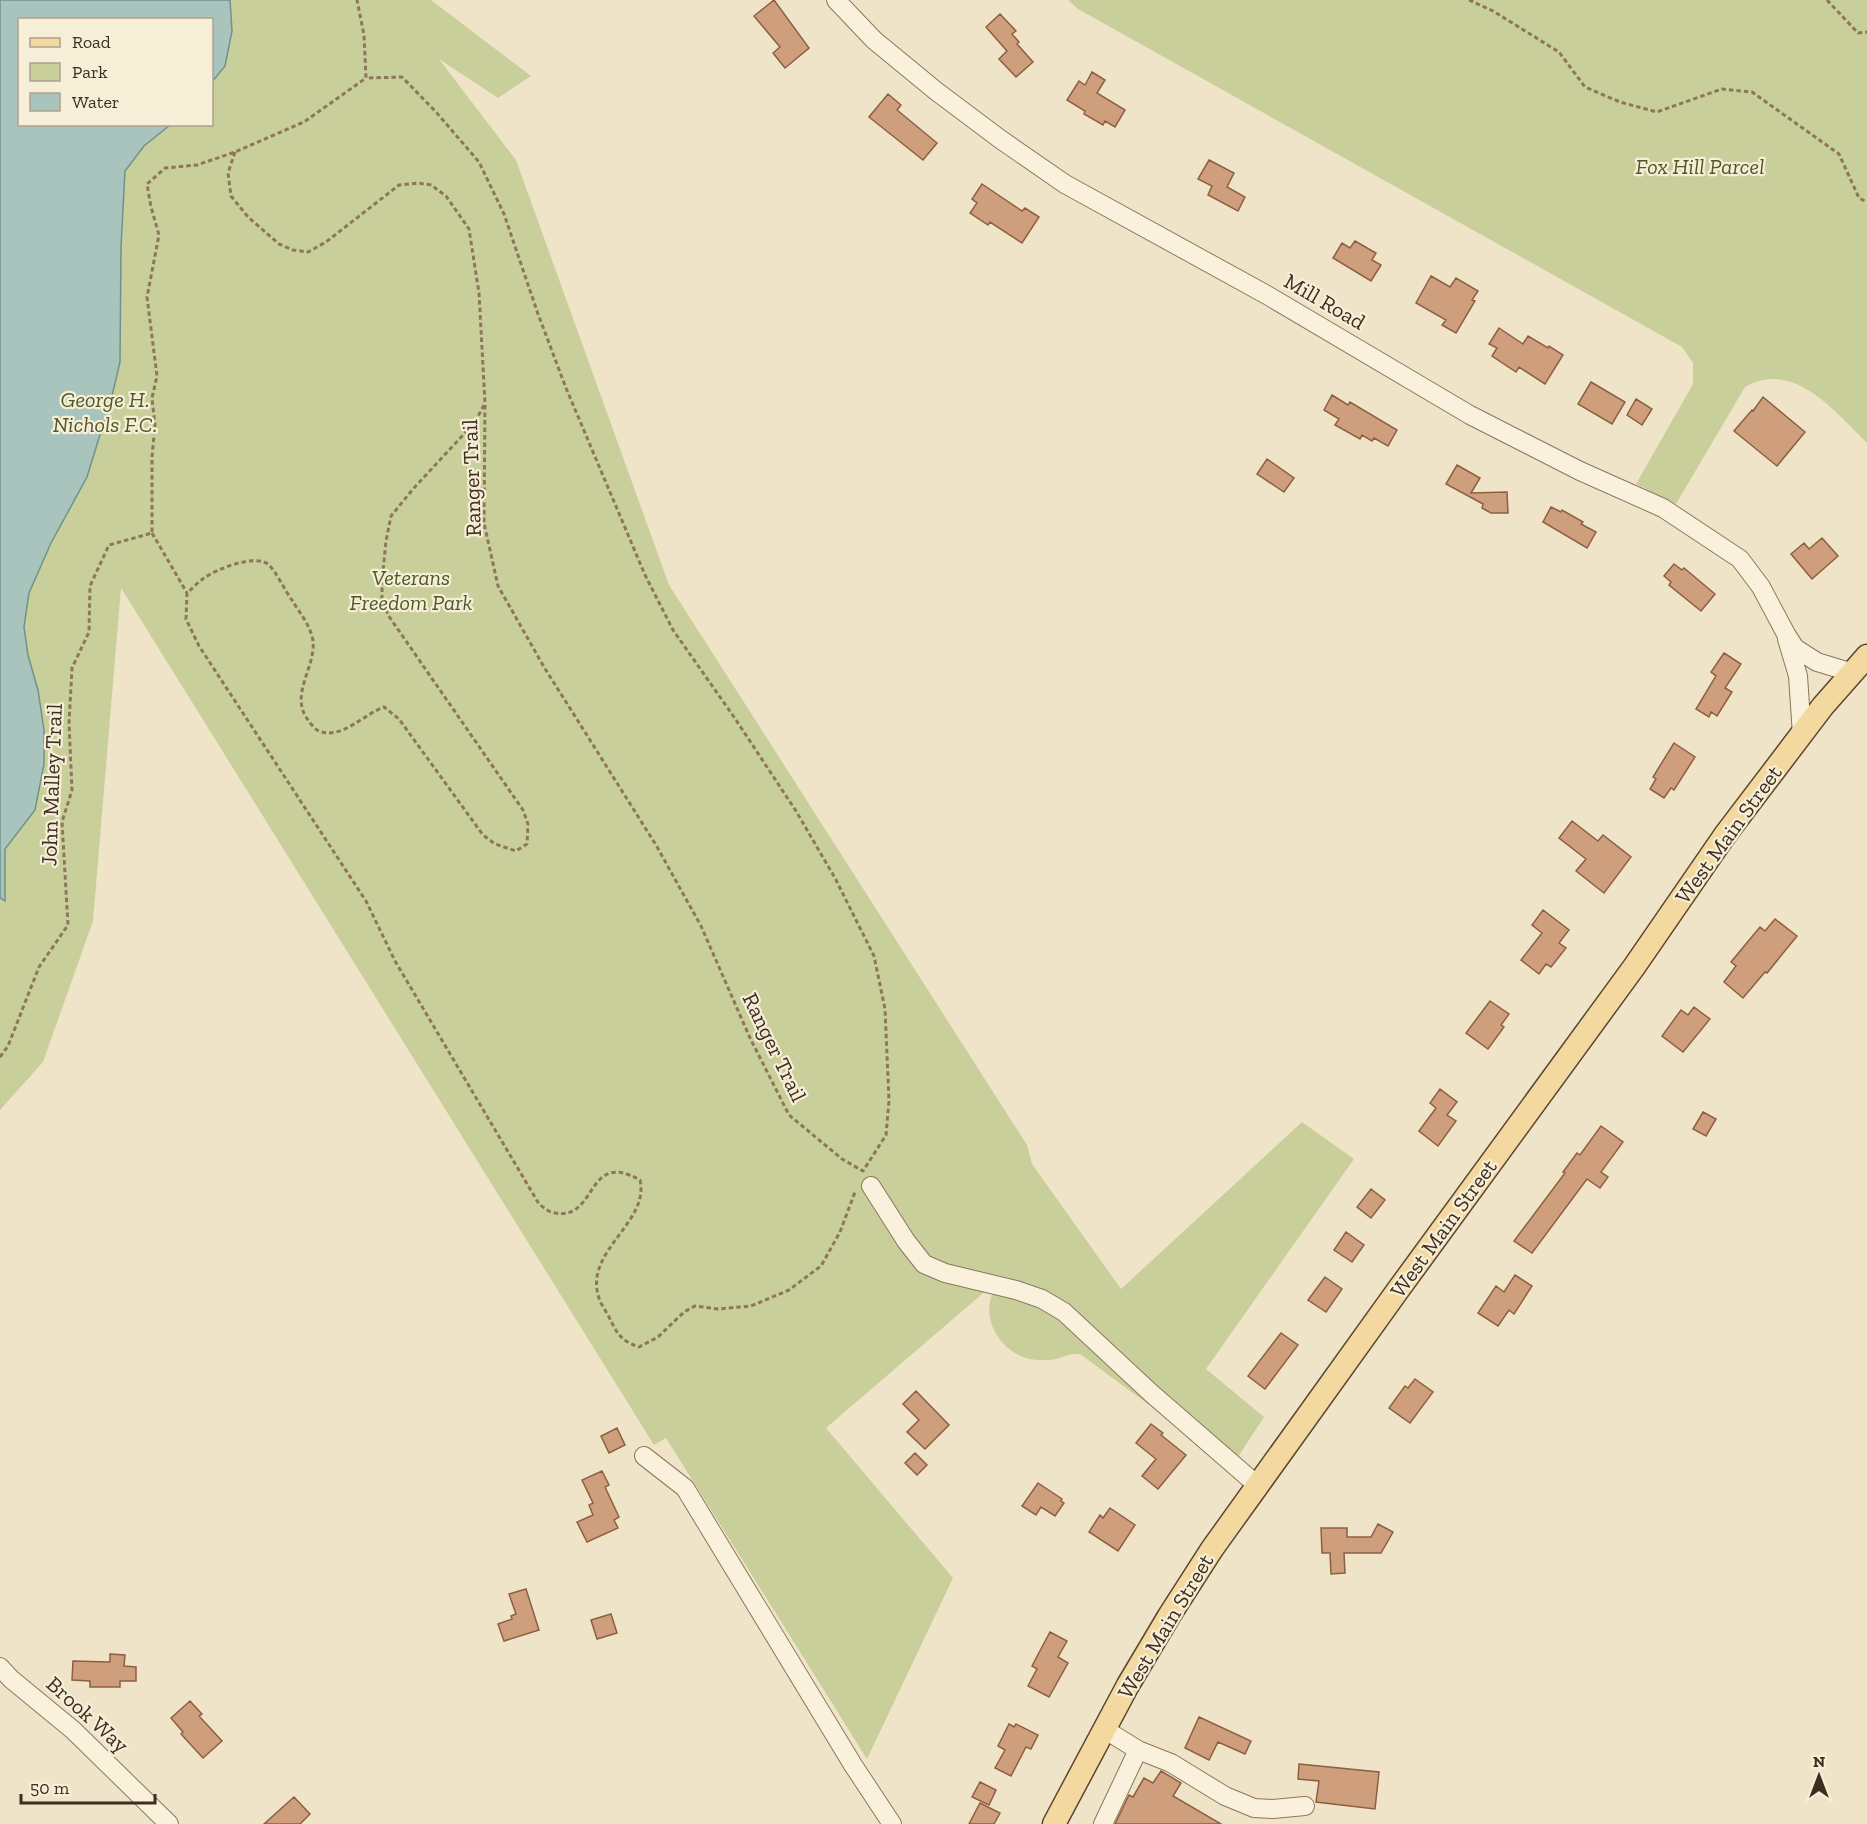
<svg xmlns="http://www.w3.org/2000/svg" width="1867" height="1824" viewBox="0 0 1867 1824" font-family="'Zilla Slab',serif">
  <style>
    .green { fill: #c9cf9b; fill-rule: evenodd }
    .water { fill: #a9c4bc; stroke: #6f938a; stroke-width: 1.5 }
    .building { fill: #cf9f7d; stroke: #8d5f41; stroke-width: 1.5 }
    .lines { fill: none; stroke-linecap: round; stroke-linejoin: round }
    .minor-casing { stroke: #8d765c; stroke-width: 20 }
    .major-casing { stroke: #5b4430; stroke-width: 25 }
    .path { stroke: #8d765c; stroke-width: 3; stroke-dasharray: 4.5 3; stroke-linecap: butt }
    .minor { stroke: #faf1dc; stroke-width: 18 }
    .major { stroke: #f3d9a0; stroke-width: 22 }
    .labels { text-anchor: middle; stroke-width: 4.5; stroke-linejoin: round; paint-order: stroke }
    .park-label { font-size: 22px; font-style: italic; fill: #4d5a26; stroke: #f7eed8 }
    .street-label { font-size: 22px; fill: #3d2e20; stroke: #f7eed8 }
  </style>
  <rect width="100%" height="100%" fill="#f0e4c8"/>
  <!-- green -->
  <path class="green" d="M 0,0 L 431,0 L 531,76 L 498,98 L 439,59 L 516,160 L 669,585 L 1027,1145 L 1032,1164 L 1121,1289 L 1302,1122 L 1354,1159 L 1206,1369 L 1264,1417 L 1232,1466 L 1080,1354 C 1066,1353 1059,1360 1048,1360 C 1042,1360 1034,1360 1029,1359 C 1000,1351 981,1320 993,1292 L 988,1289 L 826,1428 L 953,1578 L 867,1759 L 666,1438 L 654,1445 L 121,588 L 93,921 L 43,1062 L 0,1110 ZM 20,20 L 212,20 L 212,124 L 20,124 Z
    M 1068,0 L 1867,0 L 1867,443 C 1835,412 1794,359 1745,387 L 1676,504 L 1636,484 L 1693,384 L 1693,363 L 1682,347 L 1078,9 Z"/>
  <!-- water -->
  <path class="water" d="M 0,0 L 230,0 L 232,31 L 225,66 L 212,82 L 212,20 L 20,20 L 20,124 L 170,125 L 144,146 L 125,171 L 121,247 L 120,362 L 112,396 L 87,477 L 51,543 L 29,593 L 24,627 L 28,655 L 38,690 L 44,730 L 44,764 L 35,810 L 5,849 L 5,901 L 0,898 Z"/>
  <!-- building -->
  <path class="building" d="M 774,0 L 809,48 L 785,68 L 773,53 L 780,47 L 754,16 Z
    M 1000,14 L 1016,31 L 1012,34 L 1019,42 L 1017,44 L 1033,62 L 1016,77 L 999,59 L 1007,51 L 986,27 Z
    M 1092,72 L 1105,80 L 1097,93 L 1125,110 L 1115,127 L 1105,121 L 1103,125 L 1084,114 L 1085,111 L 1067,100 L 1079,81 L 1085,85 Z
    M 888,94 L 901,105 L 897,110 L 937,143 L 923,160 L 869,117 Z
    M 1209,160 L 1234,173 L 1227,187 L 1245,197 L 1238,211 L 1208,195 L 1212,186 L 1198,179 Z
    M 982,184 L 1022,211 L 1025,208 L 1039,217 L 1022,243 L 990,222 L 988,225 L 970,213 L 977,203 L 972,199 Z
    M 1355,241 L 1376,253 L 1372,260 L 1381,265 L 1371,281 L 1333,258 L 1342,243 L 1350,248 Z
    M 1431,276 L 1450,287 L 1456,278 L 1478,291 L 1472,300 L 1475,301 L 1456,333 L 1442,325 L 1446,320 L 1416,303 Z
    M 1499,328 L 1523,344 L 1528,336 L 1548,348 L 1549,346 L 1563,355 L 1545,384 L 1519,367 L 1516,372 L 1492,356 L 1497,348 L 1489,344 Z
    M 1591,382 L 1625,402 L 1612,424 L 1578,404 Z
    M 1332,395 L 1348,405 L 1350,402 L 1397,430 L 1388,446 L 1374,438 L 1372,441 L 1362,435 L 1360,439 L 1335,425 L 1339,419 L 1324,410 Z
    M 1763,397 L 1805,432 L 1777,466 L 1734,431 L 1752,410 L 1753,411 Z
    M 1636,399 L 1652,409 L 1642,425 L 1627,415 Z
    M 1267,459 L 1294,478 L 1284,492 L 1257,474 Z
    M 1457,465 L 1480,478 L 1471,493 L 1507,492 L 1508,513 L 1491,513 L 1482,508 L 1483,504 L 1446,484 Z
    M 1551,507 L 1561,512 L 1562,510 L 1583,522 L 1581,524 L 1596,532 L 1587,548 L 1543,522 Z
    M 1822,538 L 1838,556 L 1812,579 L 1791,554 L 1804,543 L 1809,549 Z
    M 1674,564 L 1682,570 L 1684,568 L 1715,594 L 1701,611 L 1669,585 L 1671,582 L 1664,576 Z
    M 1724,653 L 1741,664 L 1725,688 L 1732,692 L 1717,716 L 1711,712 L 1709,717 L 1696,709 L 1716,676 L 1711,672 Z
    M 1674,743 L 1695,757 L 1674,790 L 1671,788 L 1664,798 L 1650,789 L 1656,779 L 1653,777 Z
    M 1572,821 L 1598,841 L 1603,835 L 1631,857 L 1604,893 L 1576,871 L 1586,859 L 1559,838 Z
    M 1543,910 L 1569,930 L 1559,943 L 1566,948 L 1551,967 L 1546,964 L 1539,974 L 1521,960 L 1542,933 L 1532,925 Z
    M 1775,919 L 1797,936 L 1767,973 L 1765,972 L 1743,998 L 1724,982 L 1736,966 L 1731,962 L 1760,927 L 1765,931 Z
    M 1490,1001 L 1509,1014 L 1501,1025 L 1504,1027 L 1488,1049 L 1466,1033 Z
    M 1694,1007 L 1710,1019 L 1683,1052 L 1662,1036 L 1681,1010 L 1688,1015 Z
    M 1440,1089 L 1457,1102 L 1447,1115 L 1456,1121 L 1438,1146 L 1419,1131 L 1436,1108 L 1430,1103 Z
    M 1703,1112 L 1716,1119 L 1706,1136 L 1693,1129 Z
    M 1601,1126 L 1623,1142 L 1601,1172 L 1608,1177 L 1600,1188 L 1587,1179 L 1532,1253 L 1514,1241 L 1565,1173 L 1563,1172 L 1577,1153 L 1580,1155 Z
    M 1371,1189 L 1385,1200 L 1371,1218 L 1357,1207 Z
    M 1346,1232 L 1364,1245 L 1352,1262 L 1334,1250 Z
    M 1515,1275 L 1532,1286 L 1514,1314 L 1509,1310 L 1498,1326 L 1478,1313 L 1496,1286 L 1504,1292 Z
    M 1325,1277 L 1342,1289 L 1326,1312 L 1308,1300 Z
    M 1281,1333 L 1298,1345 L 1265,1389 L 1248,1376 Z
    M 1415,1379 L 1433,1392 L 1410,1423 L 1389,1408 L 1405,1386 L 1408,1388 Z
    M 916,1391 L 949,1425 L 925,1449 L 907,1432 L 919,1420 L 903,1404 Z
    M 1151,1424 L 1163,1433 L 1161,1435 L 1186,1455 L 1158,1489 L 1142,1476 L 1156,1459 L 1136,1443 Z
    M 617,1428 L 625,1445 L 609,1453 L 601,1436 Z
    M 915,1453 L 927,1465 L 917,1475 L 905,1463 Z
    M 602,1471 L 609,1485 L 605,1487 L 619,1517 L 614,1520 L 618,1528 L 587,1542 L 577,1522 L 593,1515 L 589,1505 L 593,1503 L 582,1480 Z
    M 1038,1483 L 1062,1499 L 1061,1501 L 1064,1503 L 1055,1516 L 1041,1507 L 1036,1515 L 1022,1506 Z
    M 1110,1508 L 1135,1525 L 1118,1551 L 1089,1532 L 1100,1515 L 1103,1518 Z
    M 1378,1524 L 1393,1532 L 1381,1553 L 1344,1553 L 1345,1573 L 1331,1574 L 1330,1553 L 1322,1553 L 1321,1528 L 1347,1528 L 1347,1537 L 1371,1537 Z
    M 526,1589 L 539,1630 L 504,1641 L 498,1624 L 512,1619 L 511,1616 L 516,1614 L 509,1594 Z
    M 611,1614 L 617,1633 L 597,1639 L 591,1620 Z
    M 1050,1632 L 1067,1641 L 1058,1657 L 1068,1663 L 1049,1697 L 1028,1686 L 1037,1669 L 1032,1666 Z
    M 110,1654 L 125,1655 L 124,1666 L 136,1667 L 136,1681 L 120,1681 L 120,1687 L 90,1687 L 90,1681 L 72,1680 L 73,1661 L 110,1662 Z
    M 190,1701 L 202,1714 L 199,1716 L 222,1741 L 203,1758 L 181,1734 L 183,1732 L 171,1718 Z
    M 1199,1717 L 1251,1741 L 1245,1754 L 1218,1742 L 1209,1760 L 1185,1748 Z
    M 1009,1724 L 1014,1727 L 1016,1724 L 1038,1735 L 1031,1749 L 1026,1747 L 1011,1776 L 995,1768 L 1005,1750 L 998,1746 Z
    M 1299,1764 L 1379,1772 L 1375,1809 L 1316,1802 L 1319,1781 L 1298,1779 Z
    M 1161,1771 L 1181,1783 L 1173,1796 L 1221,1824 L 1115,1824 L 1129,1795 L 1133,1797 L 1144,1778 L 1153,1783 Z
    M 980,1782 L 996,1790 L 989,1805 L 972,1797 Z
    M 294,1797 L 310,1814 L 300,1824 L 264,1824 Z
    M 980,1803 L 1000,1813 L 994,1824 L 969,1824 Z"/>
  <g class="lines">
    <!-- minor casing -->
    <g class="minor-casing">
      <path id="minor" d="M 836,0 L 874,40 L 936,91 L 1000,139 L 1065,184 L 1267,295 L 1470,415 L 1580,471 L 1663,508 L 1740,559 L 1761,587 L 1786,634 L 1795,648 L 1817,662 L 1850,672
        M 1787,639 L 1798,676 L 1802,735
        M 871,1186 L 906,1241 L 924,1264 L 945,1273 L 1016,1290 L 1042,1299 L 1064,1312 L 1151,1393 L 1257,1485
        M 644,1456 L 685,1488 L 853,1765 L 892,1824
        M 0,1667 L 11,1679 L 73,1730 L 169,1824
        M 1104,1729 L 1138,1750 L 1171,1763 L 1225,1796 L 1254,1808 L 1273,1809 L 1305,1806
        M 1103,1824 L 1138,1750"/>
    </g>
    <!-- major casing -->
    <g class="major-casing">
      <path id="major" d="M 1054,1824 L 1128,1685 L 1169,1616 L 1212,1549 L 1398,1290 L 1634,967 L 1725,835 L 1823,706 L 1867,656"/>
    </g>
    <!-- path -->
    <path class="path" d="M 1469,0 L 1493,11 L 1559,52 L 1585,87 L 1620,102 L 1657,112 L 1722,89 L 1752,92 L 1839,154 L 1859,198 L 1867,202
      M 1827,0 L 1858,33 L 1867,32
      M 235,152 L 228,173 L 231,196 L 248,217 L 279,244 L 293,250 L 308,252 L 326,242 L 399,185 L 418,183 L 431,185 L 446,196 L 469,229 L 479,293 L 485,403 L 484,523 L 498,586 L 544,667 L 656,845 L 701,926 L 750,1038 L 789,1115 L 842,1159 L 863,1171 L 886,1135 L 889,1101 L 885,1009 L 874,956 L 835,878 L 796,811 L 734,717 L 673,630 L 645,575 L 566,388 L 538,314 L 504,214 L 479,162 L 436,112 L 402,77 L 366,78
      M 484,405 L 475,422 L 413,489 L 391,516 L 386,541 L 382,581 L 382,598 L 388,615 L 523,810 L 528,824 L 527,844 L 516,851 L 495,844 L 483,835 L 399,719 L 384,707 C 364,714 339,742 317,730 C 314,728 310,723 308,720 C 289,695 316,667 313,641 C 311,626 299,612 292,600 C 285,591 277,573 269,565 C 256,553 217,569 204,578 C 198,582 193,588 187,593 L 186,619 L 199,646 L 366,901 L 395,961 L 539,1204 C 543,1207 550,1213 555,1213 C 598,1221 585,1149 640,1180 C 650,1223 583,1251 599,1298 C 601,1304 605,1310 608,1315 C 617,1333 619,1340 639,1347 L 658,1337 L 684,1312 L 695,1306 L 718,1309 L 751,1306 L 789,1290 L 821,1266 L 840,1232 L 855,1192
      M 152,533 L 187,593
      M 0,1057 L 8,1046 L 39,967 L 68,925 L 62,822 L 72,790 L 69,723 L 72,668 L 89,632 L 90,586 L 109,545 L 152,533 L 152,457 L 155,425 L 152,398 L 157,376 L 147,297 L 159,235 L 151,207 L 147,184 L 165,168 L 197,165 L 235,152 L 304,122 L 366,78 L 364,35 L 357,0"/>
    <!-- minor -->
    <use href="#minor" class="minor"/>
    <!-- major -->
    <use href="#major" class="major"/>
  </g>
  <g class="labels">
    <!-- park labels -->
    <g class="park-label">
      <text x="1700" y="174">Fox Hill Parcel</text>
      <text x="105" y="407">George H.<tspan x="105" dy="25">Nichols F.C.</tspan></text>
      <text x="411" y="585">Veterans<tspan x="411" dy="25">Freedom Park</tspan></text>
    </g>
    <!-- street labels -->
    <g class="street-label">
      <text transform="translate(1325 301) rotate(30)" y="8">Mill Road</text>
      <text transform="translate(471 478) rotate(-92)" y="8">Ranger Trail</text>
      <text transform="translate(51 785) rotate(-88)" y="8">John Malley Trail</text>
      <text transform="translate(1728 834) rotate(-54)" y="8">West Main Street</text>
      <text transform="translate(775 1047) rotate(64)" y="8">Ranger Trail</text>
      <text transform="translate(1443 1228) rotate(-54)" y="8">West Main Street</text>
      <text transform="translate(1165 1626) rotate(-59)" y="8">West Main Street</text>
      <text transform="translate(88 1714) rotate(42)" y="8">Brook Way</text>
    </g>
  </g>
  <!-- legend -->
  <rect x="18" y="18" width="195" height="108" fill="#f7eed8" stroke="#ada18e" stroke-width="1.5"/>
  <rect x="30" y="38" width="30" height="9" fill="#f3d9a0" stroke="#ada18e" stroke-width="1.5"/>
  <text x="72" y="48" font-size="18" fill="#3d2e20">Road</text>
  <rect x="30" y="63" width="30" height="18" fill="#c9cf9b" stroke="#ada18e" stroke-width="1.5"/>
  <text x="72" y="78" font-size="18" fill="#3d2e20">Park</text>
  <rect x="30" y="93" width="30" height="18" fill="#a9c4bc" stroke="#ada18e" stroke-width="1.5"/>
  <text x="72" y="108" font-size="18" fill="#3d2e20">Water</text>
  <!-- north arrow -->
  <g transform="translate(1819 1776)" stroke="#f7eed8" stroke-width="4.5" paint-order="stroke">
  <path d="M0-4.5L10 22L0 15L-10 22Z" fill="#3d2e20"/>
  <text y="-9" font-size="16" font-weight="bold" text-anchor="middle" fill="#3d2e20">N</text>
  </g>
  <!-- scale -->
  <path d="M21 1794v9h134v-9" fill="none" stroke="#3d2e20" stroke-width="3"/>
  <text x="30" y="1794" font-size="18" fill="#3d2e20" stroke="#f7eed8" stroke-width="4.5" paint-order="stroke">50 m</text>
</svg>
